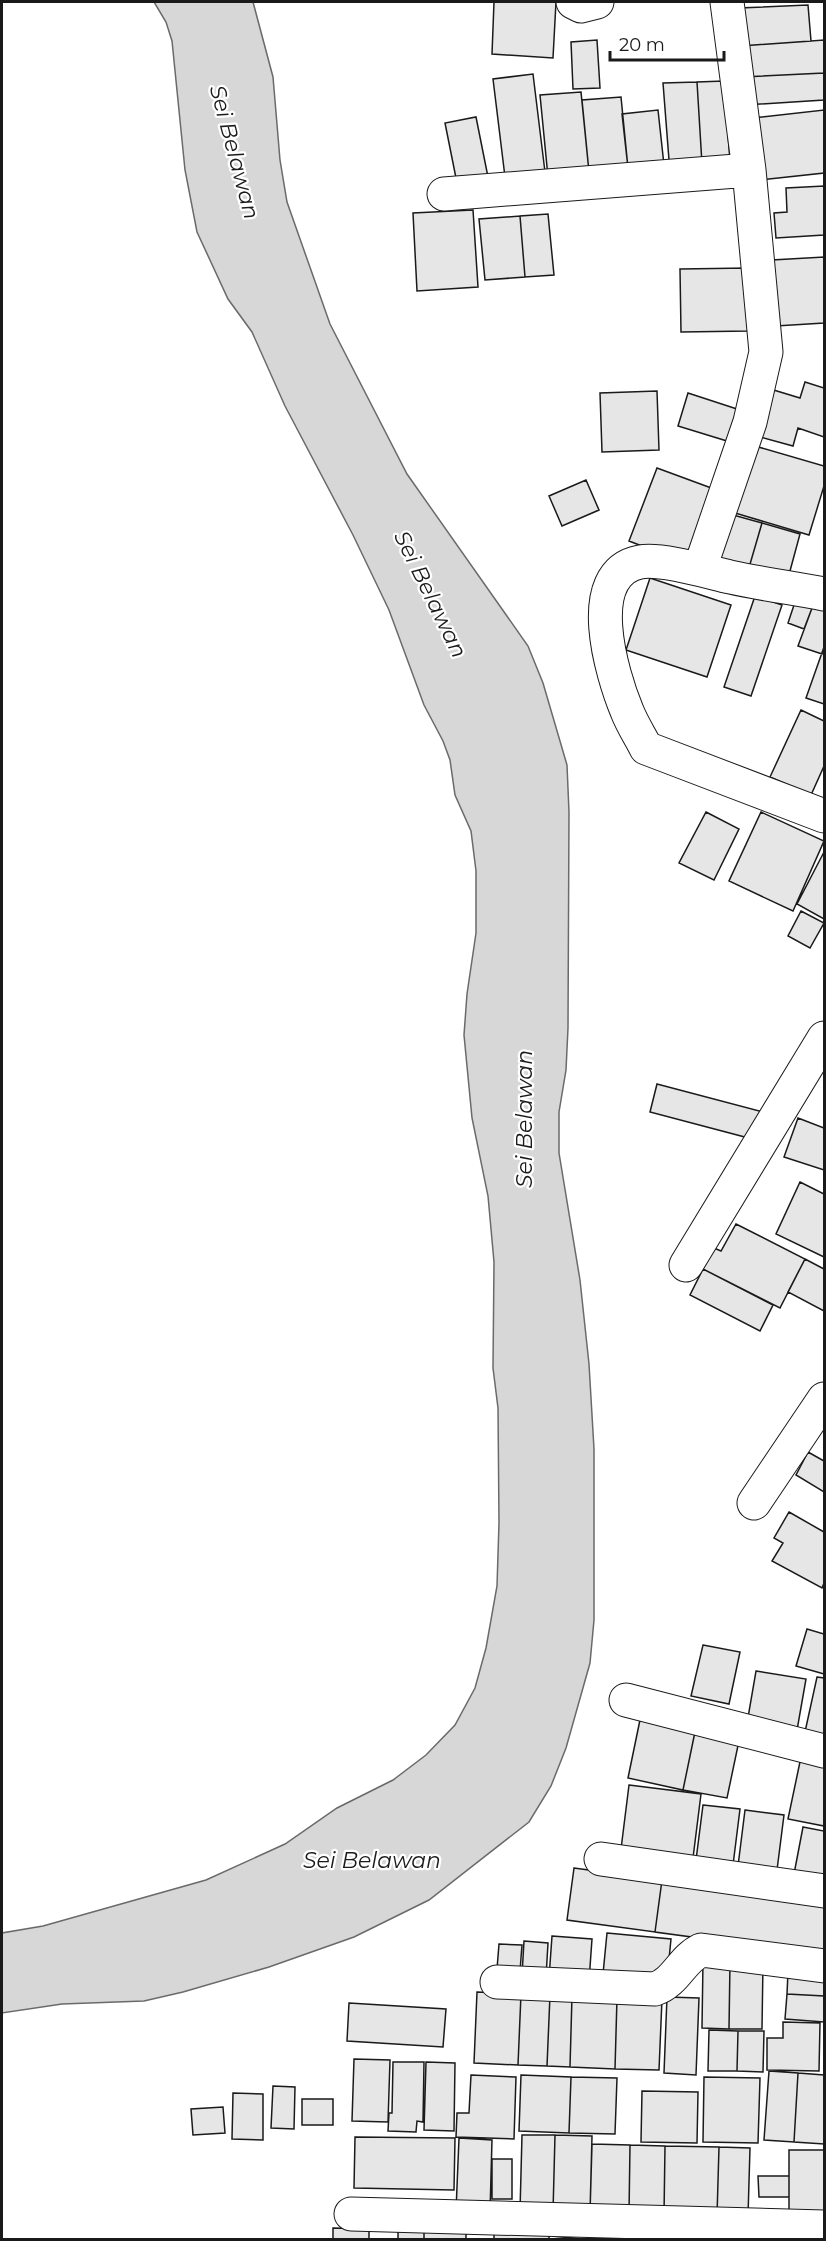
<svg xmlns="http://www.w3.org/2000/svg" width="826" height="2241" viewBox="0 0 826 2241" font-family="Montserrat,sans-serif">
  <style>
    .water { fill: #d7d7d7; stroke: #6a6a6a; stroke-width: 1.5 }
    .building { fill: #e6e6e6; stroke: #1a1a1a; stroke-width: 1.5 }
    .lines { fill: none; stroke-linecap: round; stroke-linejoin: round }
    .street-casing { stroke: #1a1a1a; stroke-width: 35 }
    .street { stroke: #fff; stroke-width: 33 }
    .labels { text-anchor: middle; stroke-width: 4.5; stroke-linejoin: round; paint-order: stroke }
    .water-label { font-size: 22px; font-style: italic; fill: #1a1a1a; stroke: #fff }
  </style>
  <rect width="100%" height="100%" fill="#fff"/>
  <!-- water -->
  <path class="water" d="M 154,2 L 253,2 L 273,77 L 280,160 L 287,202 L 330,324 L 407,474 L 528,646 L 543,683 L 567,765 L 569,812 L 568,1028 L 566,1070 L 559,1112 L 559,1153 L 580,1280 L 589,1364 L 594,1449 L 594,1620 L 590,1663 L 566,1748 L 551,1786 L 529,1822 L 429,1900 L 354,1937 L 269,1967 L 183,1992 L 144,2001 L 62,2004 L 2,2013 L 2,1933 L 43,1926 L 206,1880 L 285,1844 L 337,1808 L 393,1780 L 426,1755 L 455,1725 L 475,1688 L 486,1648 L 497,1586 L 499,1523 L 498,1408 L 493,1368 L 494,1262 L 488,1196 L 472,1118 L 464,1035 L 467,994 L 476,933 L 476,871 L 471,831 L 455,795 L 450,760 L 443,741 L 424,705 L 389,610 L 353,535 L 285,406 L 252,332 L 228,299 L 197,232 L 185,170 L 172,41 L 166,22 Z"/>
  <!-- building -->
  <path class="building" d="M 494,2 L 556,2 L 553,58 L 492,54 Z
    M 808,5 L 811,41 L 741,46 L 739,8 Z
    M 597,40 L 600,88 L 573,89 L 571,42 Z
    M 824,40 L 824,73 L 743,77 L 741,46 Z
    M 824,73 L 824,100 L 745,105 L 743,77 Z
    M 533,74 L 545,172 L 505,177 L 493,79 Z
    M 724,81 L 730,161 L 702,164 L 697,82 Z
    M 697,82 L 702,164 L 669,160 L 663,83 Z
    M 581,92 L 589,172 L 548,177 L 540,95 Z
    M 621,97 L 628,168 L 589,172 L 582,100 Z
    M 658,110 L 664,165 L 628,168 L 622,114 Z
    M 824,110 L 824,173 L 760,180 L 753,118 Z
    M 476,117 L 488,177 L 457,183 L 445,123 Z
    M 824,186 L 824,235 L 776,238 L 774,213 L 787,212 L 786,188 Z
    M 473,210 L 478,287 L 417,291 L 413,213 Z
    M 548,214 L 554,275 L 525,277 L 520,216 Z
    M 520,216 L 525,277 L 485,280 L 479,219 Z
    M 824,257 L 824,323 L 776,326 L 772,260 Z
    M 748,268 L 749,331 L 681,332 L 680,269 Z
    M 805,382 L 824,388 L 824,437 L 798,428 L 793,446 L 753,435 L 767,388 L 800,398 Z
    M 657,391 L 659,450 L 602,452 L 600,393 Z
    M 688,393 L 737,409 L 727,441 L 678,426 Z
    M 755,446 L 824,466 L 824,486 L 809,535 L 735,513 Z
    M 657,468 L 714,489 L 686,563 L 629,541 Z
    M 586,480 L 599,510 L 562,526 L 549,496 Z
    M 726,513 L 762,523 L 748,571 L 713,561 Z
    M 762,523 L 800,534 L 787,582 L 748,571 Z
    M 650,578 L 731,605 L 707,677 L 626,650 Z
    M 755,596 L 782,605 L 751,696 L 724,687 Z
    M 815,600 L 824,603 L 824,647 L 822,654 L 798,646 Z
    M 795,602 L 812,608 L 804,629 L 788,623 Z
    M 824,647 L 824,704 L 806,698 Z
    M 801,710 L 824,721 L 824,766 L 811,795 L 770,777 Z
    M 706,812 L 739,829 L 714,880 L 679,863 Z
    M 761,812 L 824,841 L 793,911 L 729,881 Z
    M 824,852 L 824,919 L 797,904 Z
    M 801,911 L 824,923 L 810,948 L 788,936 Z
    M 657,1084 L 767,1113 L 760,1141 L 650,1112 Z
    M 798,1118 L 824,1128 L 824,1170 L 784,1157 Z
    M 800,1182 L 824,1194 L 824,1257 L 776,1234 Z
    M 736,1224 L 805,1259 L 780,1308 L 703,1269 L 714,1248 L 721,1251 Z
    M 805,1259 L 824,1269 L 824,1311 L 788,1292 Z
    M 703,1269 L 773,1305 L 760,1331 L 690,1295 Z
    M 808,1452 L 824,1461 L 824,1492 L 796,1475 Z
    M 789,1512 L 824,1532 L 824,1583 L 822,1588 L 772,1561 L 783,1543 L 774,1538 Z
    M 807,1629 L 824,1634 L 824,1674 L 796,1666 Z
    M 703,1645 L 740,1652 L 729,1704 L 691,1696 Z
    M 756,1671 L 806,1679 L 796,1736 L 746,1729 Z
    M 817,1677 L 824,1678 L 824,1746 L 803,1741 Z
    M 641,1715 L 696,1727 L 683,1790 L 628,1778 Z
    M 696,1727 L 740,1736 L 727,1798 L 683,1790 Z
    M 801,1757 L 824,1762 L 824,1826 L 788,1819 Z
    M 629,1785 L 701,1794 L 693,1858 L 621,1849 Z
    M 703,1805 L 740,1809 L 733,1865 L 696,1860 Z
    M 745,1810 L 784,1815 L 777,1870 L 738,1866 Z
    M 803,1827 L 824,1831 L 824,1880 L 794,1874 Z
    M 574,1868 L 662,1880 L 655,1932 L 567,1920 Z
    M 662,1880 L 824,1902 L 824,1955 L 655,1932 Z
    M 607,1933 L 671,1939 L 667,1980 L 603,1974 Z
    M 552,1936 L 592,1939 L 589,1981 L 549,1978 Z
    M 524,1941 L 548,1943 L 546,1977 L 522,1975 Z
    M 499,1944 L 522,1945 L 520,1971 L 497,1969 Z
    M 703,1961 L 730,1962 L 729,2029 L 702,2028 Z
    M 730,1962 L 763,1963 L 762,2029 L 729,2029 Z
    M 788,1972 L 824,1975 L 824,1996 L 787,1994 Z
    M 477,1992 L 521,1994 L 518,2065 L 474,2063 Z
    M 521,1994 L 550,1995 L 547,2066 L 518,2065 Z
    M 787,1994 L 824,1996 L 824,2022 L 785,2019 Z
    M 550,1995 L 572,1996 L 570,2067 L 547,2066 Z
    M 572,1996 L 617,1998 L 615,2069 L 570,2067 Z
    M 667,1997 L 699,1998 L 696,2075 L 664,2073 Z
    M 617,1998 L 662,1999 L 659,2070 L 615,2069 Z
    M 349,2003 L 446,2009 L 443,2047 L 347,2041 Z
    M 783,2022 L 820,2023 L 819,2071 L 767,2070 L 767,2038 L 783,2038 Z
    M 709,2030 L 738,2031 L 737,2071 L 708,2071 Z
    M 738,2031 L 764,2031 L 763,2072 L 737,2071 Z
    M 354,2059 L 390,2060 L 388,2122 L 352,2121 Z
    M 393,2062 L 424,2062 L 423,2122 L 417,2121 L 416,2132 L 388,2131 L 389,2113 L 392,2113 Z
    M 426,2062 L 455,2063 L 454,2131 L 424,2130 Z
    M 769,2071 L 798,2073 L 794,2142 L 764,2140 Z
    M 798,2073 L 824,2075 L 824,2144 L 794,2142 Z
    M 471,2075 L 516,2077 L 514,2139 L 456,2137 L 457,2113 L 469,2113 Z
    M 521,2075 L 571,2077 L 569,2133 L 519,2131 Z
    M 571,2077 L 617,2078 L 615,2134 L 569,2133 Z
    M 704,2077 L 760,2078 L 758,2143 L 703,2142 Z
    M 273,2086 L 295,2087 L 294,2129 L 271,2128 Z
    M 642,2091 L 698,2092 L 697,2143 L 641,2142 Z
    M 233,2093 L 263,2094 L 263,2140 L 232,2139 Z
    M 302,2099 L 333,2099 L 333,2125 L 302,2125 Z
    M 223,2107 L 225,2133 L 193,2135 L 191,2109 Z
    M 522,2135 L 555,2135 L 553,2212 L 520,2211 Z
    M 555,2135 L 592,2136 L 590,2213 L 553,2212 Z
    M 355,2137 L 455,2138 L 454,2190 L 354,2188 Z
    M 459,2138 L 492,2140 L 490,2212 L 456,2211 Z
    M 592,2144 L 630,2145 L 629,2214 L 590,2213 Z
    M 630,2145 L 665,2146 L 664,2215 L 629,2214 Z
    M 665,2146 L 719,2147 L 717,2216 L 664,2215 Z
    M 719,2147 L 750,2148 L 748,2216 L 717,2216 Z
    M 789,2150 L 824,2150 L 824,2219 L 789,2220 Z
    M 492,2159 L 512,2159 L 512,2199 L 492,2199 Z
    M 758,2176 L 789,2176 L 789,2197 L 759,2197 Z
    M 333,2228 L 369,2229 L 369,2240 L 333,2240 Z
    M 398,2228 L 424,2228 L 424,2240 L 398,2240 Z
    M 424,2228 L 466,2230 L 466,2240 L 424,2240 Z
    M 646,2230 L 647,2240 L 552,2240 L 552,2239 Z
    M 549,2232 L 549,2240 L 494,2240 L 494,2233 Z"/>
  <g class="lines">
    <!-- street casing -->
    <g class="street-casing">
      <path id="street" d="M 573,2 L 581,6 L 597,2
        M 444,194 L 749,170
        M 700,568 L 750,422 L 766,352 L 749,170 L 727,2
        M 824,594 C 793,588 761,584 730,577 C 708,572 662,558 640,562 C 581,573 612,675 627,711 C 632,724 640,736 646,748 L 824,816
        M 686,1265 L 824,1038
        M 754,1503 L 824,1399
        M 626,1700 L 824,1751
        M 601,1859 L 824,1891
        M 497,1982 L 655,1989 C 676,1982 682,1959 701,1950 L 824,1966
        M 351,2214 L 824,2227"/>
    </g>
    <!-- street -->
    <use href="#street" class="street"/>
  </g>
  <g class="labels">
    <!-- water labels -->
    <g class="water-label">
      <text transform="translate(235 152) rotate(75)" y="8">Sei Belawan</text>
      <text transform="translate(431 594) rotate(64)" y="8">Sei Belawan</text>
      <text transform="translate(524 1119) rotate(-90)" y="8">Sei Belawan</text>
      <text x="372" y="1868">Sei Belawan</text>
    </g>
  </g>
  <!-- border -->
  <rect width="826" height="2241" fill="none" stroke="#1a1a1a" stroke-width="6"/>
  <!-- scale -->
  <path d="M610 51v9h114v-9" fill="none" stroke="#1a1a1a" stroke-width="3"/>
  <text x="619" y="51" font-size="18" fill="#1a1a1a" stroke="#ffffff" stroke-width="4.5" paint-order="stroke">20 m</text>
</svg>
